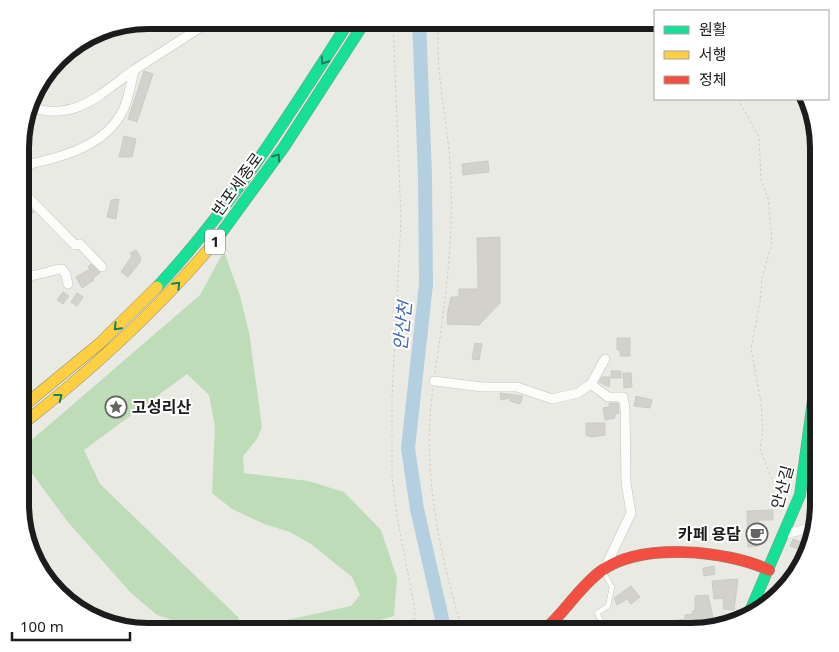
<svg xmlns="http://www.w3.org/2000/svg" width="839" height="652" viewBox="0 0 839 652" font-family="'Noto Sans','Noto Sans KR',sans-serif">
  <style>
    .forest { fill: #bddcb7 }
    .lines { fill: none; stroke-linecap: round; stroke-linejoin: round }
    .river { stroke: #b4cfe0; stroke-width: 14 }
    .building { fill: #d3d1cc; stroke: #cdcbc5 }
    .lane-casing { stroke: #c3c3c0; stroke-width: 5.5 }
    .street-casing { stroke: #c3c3c0; stroke-width: 10 }
    .fast-casing { stroke: #8e957c; stroke-width: 12 }
    .slow-casing { stroke: #8e957c; stroke-width: 12 }
    .jam-casing { stroke: #8e957c; stroke-width: 12 }
    .path { stroke: #d6c9c3; stroke-width: 1; stroke-dasharray: 2.5 2.5; stroke-linecap: butt }
    .lane { stroke: #fcfcfb; stroke-width: 4.5 }
    .street { stroke: #fcfcfb; stroke-width: 9 }
    .fast { stroke: #16e098; stroke-width: 11 }
    .slow { stroke: #ffcf43; stroke-width: 11 }
    .jam { stroke: #f24e42; stroke-width: 11 }
    .oneway { stroke: #197e5a }
    .labels { text-anchor: middle; stroke-width: 4; stroke-linejoin: round; paint-order: stroke }
    .shield { fill: #fff; stroke: #606060; stroke-width: 1 }
    .shield-label { font-size: 15px; font-weight: bold; fill: #1c1c1c }
    .street-label { font-size: 16px; fill: #1c1c1c; stroke: #fff }
    .poi-label { font-size: 16px; font-weight: bold; fill: #1c1c1c; stroke: #fff; text-anchor: start }
    .water-label { font-size: 18px; font-style: italic; fill: #4366b1; stroke: #fff }
    .rim { fill: none; stroke: #1c1c1c; stroke-width: 6 }
  </style>
  <rect width="100%" height="100%" fill="#eaeae4"/>
  <!-- forest -->
  <path class="forest" d="M 224,251 L 240,296 L 249,332 L 262,427 L 257,439 L 243,456 L 244,473 L 308,481 L 344,492 L 381,530 L 397,578 L 394,616 L 337,632 L 268,632 L 269,624 L 351,606 L 360,595 L 352,577 L 311,544 L 290,532 L 264,524 L 232,509 L 212,493 L 215,427 L 209,395 L 187,374 L 84,450 L 100,484 L 239,618 L 230,632 L 196,628 L 157,615 L 131,593 L 67,521 L 20,457 L 20,450 L 200,295 Z"/>
  <g class="lines">
    <!-- river -->
    <path class="river" d="M 419,20 L 425,176 L 426,284 L 408,448 L 417,509 L 445,632"/>
  </g>
  <!-- building -->
  <path class="building" d="M 144,71 L 153,74 L 137,122 L 128,119 Z
    M 124,136 L 136,139 L 132,157 L 119,157 Z
    M 488,161 L 489,172 L 463,175 L 462,164 Z
    M 119,199 L 116,219 L 107,217 L 111,200 Z
    M 27,205 L 34,212 L 21,220 L 21,208 Z
    M 500,237 L 500,303 L 479,325 L 447,324 L 448,311 L 451,297 L 459,297 L 459,289 L 478,289 L 477,238 Z
    M 136,250 L 141,258 L 140,262 L 128,277 L 121,272 L 132,256 L 130,253 Z
    M 91,264 L 100,273 L 93,278 L 94,280 L 82,288 L 76,277 L 90,269 L 88,267 Z
    M 63,292 L 69,296 L 63,304 L 57,300 Z
    M 77,293 L 83,297 L 77,306 L 71,302 Z
    M 617,338 L 630,338 L 630,356 L 620,356 L 620,350 L 617,350 Z
    M 475,343 L 482,344 L 479,360 L 472,359 Z
    M 611,371 L 621,371 L 621,378 L 611,378 Z
    M 623,373 L 631,373 L 632,387 L 624,388 Z
    M 602,377 L 610,377 L 609,387 L 599,382 Z
    M 500,393 L 523,396 L 520,404 L 510,401 L 510,398 L 501,400 Z
    M 636,396 L 652,400 L 650,408 L 634,406 Z
    M 609,403 L 618,403 L 619,413 L 615,414 L 615,418 L 605,420 L 603,408 L 609,407 Z
    M 586,423 L 605,423 L 605,435 L 590,437 L 586,435 Z
    M 773,510 L 773,520 L 759,520 L 759,546 L 748,547 L 747,511 Z
    M 793,539 L 801,542 L 798,549 L 790,546 Z
    M 714,566 L 715,574 L 704,576 L 703,568 Z
    M 738,579 L 734,610 L 723,609 L 724,598 L 714,599 L 712,581 Z
    M 631,586 L 640,597 L 631,604 L 627,599 L 617,605 L 614,598 Z
    M 708,595 L 714,622 L 701,625 L 703,630 L 671,632 L 670,621 L 685,619 L 685,615 L 693,614 L 692,611 L 695,611 L 695,596 Z"/>
  <g class="lines">
    <!-- lane casing -->
    <g class="lane-casing">
      <path id="lane" d="M 603,571 L 612,587 L 608,606 L 597,613 L 602,623 L 610,632"/>
    </g>
    <!-- street casing -->
    <g class="street-casing">
      <path id="street" d="M 29,107 C 75,122 99,95 134,70
        M 21,166 C 62,157 113,146 127,100 C 130,90 132,80 134,70 L 212,20
        M 21,190 L 75,245 L 80,244 L 102,267
        M 21,274 C 34,279 48,270 62,269 L 66,275 L 68,284
        M 434,381 L 482,387 L 517,387 L 552,399 L 578,393 L 591,384 L 608,397 L 623,397 L 625,408 L 626,483 L 631,513 L 605,568
        M 591,384 L 605,359
        M 785,534 L 815,527"/>
    </g>
    <!-- fast casing -->
    <g class="fast-casing">
      <path id="fast" d="M 214,243 L 284,147 L 366,20
        M 157,287 C 233,206 290,113 350,20
        M 747,618 L 800,495 L 819,357
        M 116,626 L 173,632"/>
    </g>
    <!-- slow casing -->
    <g class="slow-casing">
      <path id="slow" d="M 21,408 L 99,344 L 157,287
        M 20,426 C 91,371 156,311 214,243"/>
    </g>
    <!-- jam casing -->
    <g class="jam-casing">
      <path id="jam" d="M 542,632 C 564,614 578,588 601,571 C 641,542 726,550 769,570"/>
    </g>
    <!-- path -->
    <path class="path" d="M 393,20 L 401,220 L 392,397 L 392,476 L 397,516 L 415,610 L 413,632
      M 104,28 L 117,25
      M 738,99 L 759,137 L 761,179 L 768,198 L 772,243 L 762,278 L 760,302 L 751,349 L 761,402 L 763,432 L 760,449 L 772,479 L 788,495
      M 21,313 L 27,284
      M 435,373 C 445,304 455,234 450,164 C 447,116 434,69 439,20
      M 433,389 C 421,466 440,558 463,632
      M 811,497 L 819,503"/>
    <!-- lane -->
    <use href="#lane" class="lane"/>
    <!-- street -->
    <use href="#street" class="street"/>
    <!-- fast -->
    <use href="#fast" class="fast"/>
    <!-- slow -->
    <use href="#slow" class="slow"/>
    <!-- jam -->
    <use href="#jam" class="jam"/>
  </g>
  <!-- one-way arrows -->
  <defs><path id="oneway-chevron" d="M-2-3.5L2.5 0L-2 3.5" fill="none" stroke-width="1.6" stroke-linecap="round" stroke-linejoin="round" transform="scale(1.25)"/></defs>
  <g class="oneway">
    <use href="#oneway-chevron" transform="translate(324 61) rotate(123)"/>
    <use href="#oneway-chevron" transform="translate(277 157) rotate(-55)"/>
    <use href="#oneway-chevron" transform="translate(177 285) rotate(-46)"/>
    <use href="#oneway-chevron" transform="translate(117 327) rotate(135)"/>
    <use href="#oneway-chevron" transform="translate(59 397) rotate(-38)"/>
  </g>
  <!-- icons -->
  <defs>
    <g id="sight-ring" transform="scale(1.125)"><circle r="9.5" fill="#fff" stroke="#646462" stroke-width="1.5"/><path d="M0-6L1.8-2.2L6-1.7L2.9 1.2L3.7 5.4L0 3.3L-3.7 5.4L-2.9 1.2L-6-1.7L-1.8-2.2Z" fill="#646462"/></g>
    <g id="cafe-ring" transform="scale(1.125)"><circle r="9.5" fill="#fff" stroke="#646462" stroke-width="1.5"/><path d="M-5.5-4.5H6V0H3Q3 3.5 0 3.5H-2.5Q-5.5 3.5-5.5 0ZM3-3.2v2h1.7v-2ZM-6 4.5H4V6H-6Z" fill="#646462"/></g>
  </defs>
  <g fill-rule="evenodd">
    <use href="#sight-ring" x="116" y="407"/>
    <use href="#cafe-ring" x="757" y="534"/>
  </g>
  <g class="labels">
    <!-- shield labels -->
    <rect class="shield" x="205" y="229.5" width="20" height="25" rx="4"/>
    <g class="shield-label">
      <text x="215" y="247">1</text>
    </g>
    <!-- street labels -->
    <g class="street-label">
      <text transform="translate(237 184) rotate(-54)" y="6">반포세종로</text>
      <text transform="translate(782 487) rotate(-75)" y="6">안산길</text>
    </g>
    <!-- poi labels -->
    <g class="poi-label">
      <text x="132" y="413">고성리산</text>
      <text x="741" y="540" text-anchor="end">카페 용담</text>
    </g>
    <!-- water labels -->
    <g class="water-label">
      <text transform="translate(403 326) rotate(-84)" y="6">안산천</text>
    </g>
  </g>
  <!-- crop -->
  <path d="M0 0H839V652H0ZM148 29H691A119 119 0 0 1 810 148V504A119 119 0 0 1 691 623H148A119 119 0 0 1 29 504V148A119 119 0 0 1 148 29Z" fill="#fff" fill-rule="evenodd"/>
  <path class="rim" d="M148 29H691A119 119 0 0 1 810 148V504A119 119 0 0 1 691 623H148A119 119 0 0 1 29 504V148A119 119 0 0 1 148 29Z"/>
  <!-- legend -->
  <rect x="654" y="10" width="175" height="90" fill="#ffffff" stroke="#a4a4a4"/>
  <rect x="664" y="26" width="25" height="8" fill="#16e098" stroke="#a4a4a4"/>
  <text x="699" y="35" font-size="15" fill="#1c1c1c">원활</text>
  <rect x="664" y="51" width="25" height="8" fill="#ffcf43" stroke="#a4a4a4"/>
  <text x="699" y="60" font-size="15" fill="#1c1c1c">서행</text>
  <rect x="664" y="76" width="25" height="8" fill="#f24e42" stroke="#a4a4a4"/>
  <text x="699" y="85" font-size="15" fill="#1c1c1c">정체</text>
  <!-- scale -->
  <path d="M12 632v8h118v-8" fill="none" stroke="#1c1c1c" stroke-width="2.5"/>
  <text x="20" y="632" font-size="15" fill="#1c1c1c" stroke="#ffffff" stroke-width="4" paint-order="stroke">100 m</text>
</svg>
